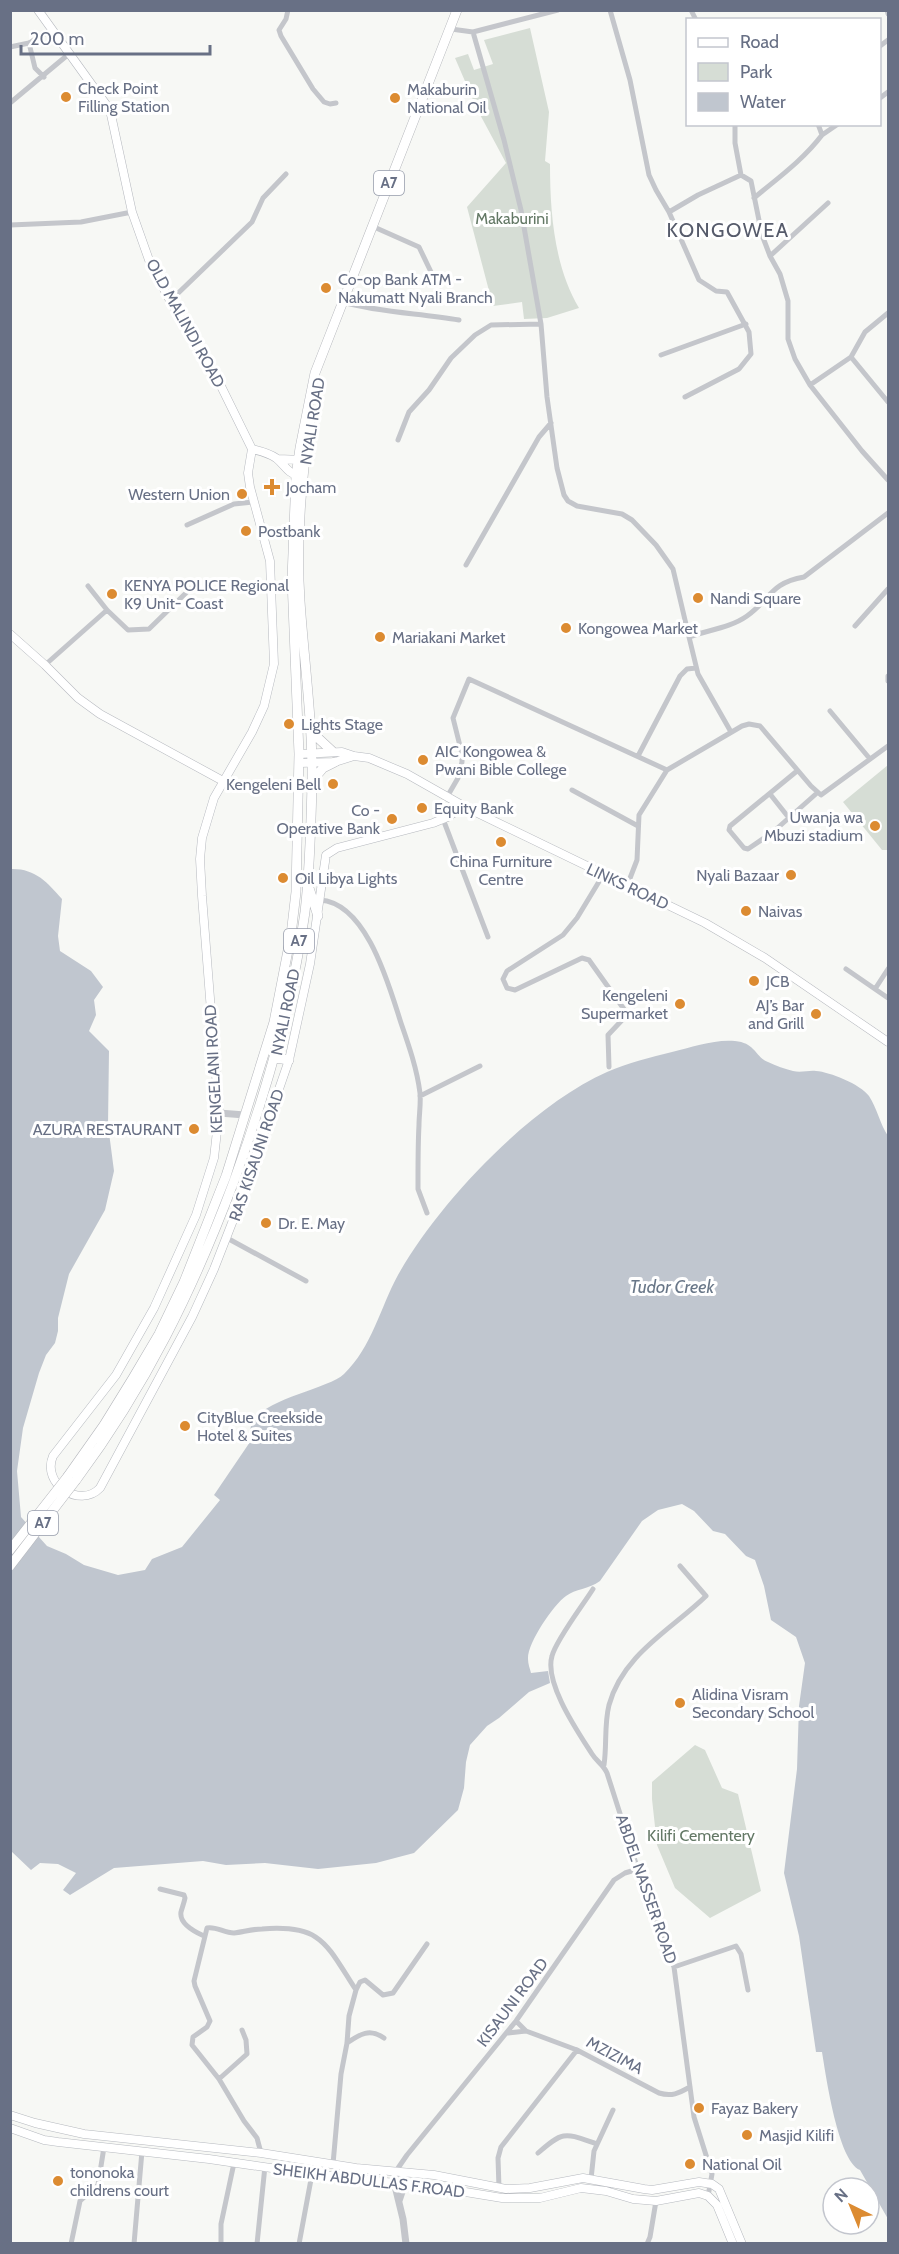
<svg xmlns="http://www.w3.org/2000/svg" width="899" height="2254" viewBox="0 0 899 2254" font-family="Cabin,sans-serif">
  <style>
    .green { fill: #d6ddd5 }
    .water { fill: #c0c6cf }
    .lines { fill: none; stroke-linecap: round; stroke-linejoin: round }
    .secondary-casing { stroke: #b6b9bf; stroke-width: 9 }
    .trunk-casing { stroke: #b5b7bc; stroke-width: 10 }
    .minor { stroke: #c4c6cb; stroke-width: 5 }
    .tertiary { stroke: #c4c6cb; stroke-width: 7 }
    .secondary { stroke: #fff; stroke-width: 8 }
    .trunk { stroke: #fff; stroke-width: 9 }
    .trunk-bridge-casing { stroke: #b5b7bc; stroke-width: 10; stroke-linecap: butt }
    .trunk-bridge { stroke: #fff; stroke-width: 9 }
    .poi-dot { fill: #dc8b31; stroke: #fff; stroke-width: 2 }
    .labels { text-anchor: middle; stroke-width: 6; stroke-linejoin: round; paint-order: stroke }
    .shield { fill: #fff; stroke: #959baa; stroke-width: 1.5 }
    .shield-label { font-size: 15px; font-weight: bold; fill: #687085 }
    .poi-label { font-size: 16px; fill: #687085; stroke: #fff; text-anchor: start }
    .park-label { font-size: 16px; fill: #637865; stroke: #fff }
    .street-label { font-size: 16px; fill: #687085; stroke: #fff }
    .water-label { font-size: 18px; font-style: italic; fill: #697788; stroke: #fff }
    .quarter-label { font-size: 20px; letter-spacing: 1.5px; fill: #565b6b; stroke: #fff }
  </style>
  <rect width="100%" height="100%" fill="#f7f8f5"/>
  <!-- green -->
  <path class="green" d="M 530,28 L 549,112 L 545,161 L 550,164 C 550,212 554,266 579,308 L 547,318 L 524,319 L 522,302 L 493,306 L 467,207 L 506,163 L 477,109 L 455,58 L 468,54 L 474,70 L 493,64 L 484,40 Z
    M 888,765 L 888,850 L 882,850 L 843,802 Z
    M 695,1745 L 705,1750 L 722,1788 L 738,1794 L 761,1891 L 710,1918 L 675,1888 L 657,1845 L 652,1799 L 652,1782 Z"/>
  <!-- water -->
  <path class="water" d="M 10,869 C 35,868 47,882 62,899 L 58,936 L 60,951 L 91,971 L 103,987 L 94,1000 L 96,1015 L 89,1031 L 109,1051 L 108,1125 L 114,1171 L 105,1210 L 69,1274 L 58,1318 L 58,1331 L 55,1343 L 46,1355 L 39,1373 L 23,1428 L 17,1471 L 21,1517 L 47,1546 L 66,1554 L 84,1565 L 118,1575 L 145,1570 L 152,1559 L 182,1547 L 220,1500 L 214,1495 L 252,1439 C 237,1402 325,1392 344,1374 C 372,1347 380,1308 398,1275 C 439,1202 530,1106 607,1072 C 628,1063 651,1057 672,1052 C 692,1047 715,1039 735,1041 C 756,1043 755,1057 768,1062 C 776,1066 785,1069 793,1071 C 801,1073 809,1070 816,1071 C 830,1072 860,1084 869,1096 C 877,1108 880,1124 888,1136 L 888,2219 L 860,2170 C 838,2161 826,2076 822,2052 L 816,2052 L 799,1936 L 784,1873 L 797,1769 L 799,1706 L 805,1663 L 796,1637 L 771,1620 L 764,1586 L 755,1560 L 746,1556 L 725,1534 L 713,1531 L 694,1511 L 682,1504 L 658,1510 L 642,1521 L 600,1581 C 589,1589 575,1589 566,1596 C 553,1605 527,1644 528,1659 C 528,1664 530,1669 531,1673 L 548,1671 L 550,1683 L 529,1692 L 499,1718 L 487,1726 L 470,1745 L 466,1762 L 464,1788 L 458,1810 L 414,1853 L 376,1863 L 318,1869 L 265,1863 L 226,1865 L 203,1861 L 114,1868 L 70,1895 L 63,1890 L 76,1873 L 58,1864 L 40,1863 L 31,1870 L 11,1851 Z"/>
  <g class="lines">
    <!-- secondary casing -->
    <g class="secondary-casing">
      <path id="secondary" d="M 38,10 L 110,110 L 132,212 L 149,260 L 168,297 L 217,378 L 252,449 C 260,451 269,453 276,458 C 285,465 287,473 299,476
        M 252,449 L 248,473 L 250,487 L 270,561 L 274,664 L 264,706 L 252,732 L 214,798 L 202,838 L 200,859 L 202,896 L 219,1113 L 214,1158 L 196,1215 L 154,1308 L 116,1375 L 53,1456 C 41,1484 80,1509 100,1488 L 192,1317 L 214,1269 L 239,1205 L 289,1060 L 310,964 L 326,855 L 337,848 L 433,823 L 450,816
        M 278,459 L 303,460
        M 10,634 L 45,665 L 78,698 L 100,714 L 223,781
        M 299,754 L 342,752 L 354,756 L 369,758 L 407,774 L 467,808 L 705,923 L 765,958 L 888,1042
        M 299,763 L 335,762 L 354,756
        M 10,2115 L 35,2123 L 84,2134 L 261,2153 L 356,2168 L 434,2175 L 506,2189 L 530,2188 L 583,2178 L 644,2189 L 652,2190 L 699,2182 L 712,2184 L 719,2189 L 742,2244
        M 10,2128 L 44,2140 L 58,2142 L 209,2159 L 312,2174 L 441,2188 L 502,2198 L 540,2198 L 581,2188 L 606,2191 L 633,2199 L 656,2201 L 699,2193 L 708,2196 L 717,2205 L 733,2244"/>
    </g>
    <!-- trunk casing -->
    <g class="trunk-casing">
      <path id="trunk" d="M 311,726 L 318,738 L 332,751
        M 312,781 L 323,768 L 335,762
        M 309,888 L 318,916
        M 275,1058 L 289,1060
        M 68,1476 L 104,1425 L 133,1378 L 159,1334 L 184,1282 L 226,1176 L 274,1022 L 291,935 L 296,892 L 299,754 L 292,579 L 296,476 L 300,448 L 315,373 L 457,10
        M 76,1480 C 146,1386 193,1290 234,1181 C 266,1093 292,1005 305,912 C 310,870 311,826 312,784 C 313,723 304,661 300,601 C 296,542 301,481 310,423"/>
    </g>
    <!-- minor -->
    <path class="minor" d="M 288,10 L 286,19 L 279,30 L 281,36 L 313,89 L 324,102 L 330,104 L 336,103
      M 610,10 L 630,80 L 649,175 L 656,190 L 669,212 L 699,280 L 716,291 L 727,292 L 749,332 L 751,354 L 739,369 L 685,397
      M 691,10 L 696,20
      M 887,10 L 888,14
      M 451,29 L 473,32 L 558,10
      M 473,32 L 504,140 L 521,210 L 541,324 L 547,397 L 557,468 L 564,495 L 568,501 L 577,506 L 622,514 L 632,520 L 656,545 L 673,569 L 689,637
      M 29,43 L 35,68 L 44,77
      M 880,46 L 888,40
      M 10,47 L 29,43 L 51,30
      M 880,98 L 888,92
      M 10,103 L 70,53
      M 735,124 L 735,143 L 741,175
      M 822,135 L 838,124
      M 754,198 C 778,178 803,160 822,135 L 818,124
      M 669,212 L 698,195 L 741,175 L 751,181 L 762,235 L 770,256 L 780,274 L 788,301 L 788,339 L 795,359 L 810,385 L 862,451 L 888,480
      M 10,225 L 81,222 L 132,212
      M 374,227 L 419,247 L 432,274
      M 770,256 L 828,203
      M 171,300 L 252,222 L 263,198 L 286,174
      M 343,302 C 381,313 421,313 459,320
      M 661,355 L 746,324
      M 851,357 L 865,332 L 888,313
      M 810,385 L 851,357 L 888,402
      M 398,440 L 409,412 L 429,390 L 451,358 L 475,335 L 491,325 L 541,324
      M 187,525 L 234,504 L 253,502
      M 466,565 L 539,437 L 551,423
      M 88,586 L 107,610 L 128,630 L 149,629 L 190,589
      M 855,626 L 888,589
      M 45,665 L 107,610
      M 888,676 L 888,681
      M 830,711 L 870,759
      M 731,732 L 698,674 L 689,637 C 708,630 730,628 747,616 C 771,599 770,583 804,577 L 888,513
      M 638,756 L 680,676 L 687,669 L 696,668
      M 797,771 L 730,826 L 729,830 L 744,848 L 748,849 L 773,832 L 817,793
      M 572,790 L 638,826
      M 770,794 L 789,818
      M 447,797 L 458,778 L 462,762 L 462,754 L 453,718 L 469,679 L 667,770
      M 443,819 L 488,937
      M 603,875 L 577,918 L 563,935 L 507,971 L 503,979 L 507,988 L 515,990 L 582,958 L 589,960 L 626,1012 L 625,1017 L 608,1035 L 609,1067
      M 627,886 L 637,860 L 639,815 L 667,770 L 742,726 L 749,724 L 760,726 L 811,786 L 821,795 L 888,746
      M 320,900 C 367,903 389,986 401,1023 C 409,1046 417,1069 420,1093 C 421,1104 419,1115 419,1125 C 418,1143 418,1162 418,1180 L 418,1189 L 427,1213
      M 846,969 L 888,998
      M 875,989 L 888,969
      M 420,1096 L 480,1066
      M 227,1238 L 306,1281
      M 593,1589 C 583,1605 556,1640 552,1656 C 544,1683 578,1732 592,1754 C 597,1762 603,1764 607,1773 L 647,1898 L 674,1967 L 694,2117 L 712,2174 L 708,2196
      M 604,1765 C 607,1745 604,1725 609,1705 C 623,1654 671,1630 706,1596 L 680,1566
      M 160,1889 L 184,1895 L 185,1898 C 184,1903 182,1908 181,1912 C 179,1924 195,1932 204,1936
      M 674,1967 L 736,1946 L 741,1954 L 748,1990
      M 516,2021 L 526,2031 L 577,2050 L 659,2093 C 672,2097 679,2093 690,2087
      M 508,2033 L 526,2031
      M 347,2043 C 360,2034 370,2028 384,2038
      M 219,2079 L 247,2054 L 246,2040 L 242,2030
      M 261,2153 L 257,2138 L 244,2121 L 219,2079 L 192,2045 L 193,2037 L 207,2027 L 210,2021 L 195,1986 L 194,1981 L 207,1928 C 216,1926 224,1933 234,1933 C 243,1932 252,1929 262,1929 C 322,1924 326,1944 356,1990
      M 538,2153 C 564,2130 565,2133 597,2144
      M 333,2164 L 341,2074 L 347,2043 L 349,2016 L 356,1990 L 360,1982 L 365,1980 L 383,1995 L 393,1993 L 427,1944
      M 396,2171 L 407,2155 L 516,2021 L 614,1880 L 625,1873 L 638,1869
      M 591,2179 L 594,2151 L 613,2110
      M 499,2188 L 498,2158 L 501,2147 L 577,2050
      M 71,2244 L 80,2201 L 98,2185 L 104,2147
      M 134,2244 L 142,2151
      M 221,2244 L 221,2224 L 234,2163
      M 257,2244 L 265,2166
      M 299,2244 L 312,2174
      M 647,2244 L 650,2237 L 656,2201"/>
    <!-- tertiary -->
    <path class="tertiary" d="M 450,816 L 467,808
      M 219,1113 L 245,1115
      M 396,2171 L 394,2182 L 403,2219 L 406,2244
      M 399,2201 L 405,2183 L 406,2172"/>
    <!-- secondary -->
    <use href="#secondary" class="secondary"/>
    <!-- trunk -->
    <use href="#trunk" class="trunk"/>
    <!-- trunk-bridge casing -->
    <g class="trunk-bridge-casing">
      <path id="trunk-bridge" d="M 10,1550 L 68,1476
        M 10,1566 L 76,1480"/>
    </g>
    <!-- trunk-bridge -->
    <use href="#trunk-bridge" class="trunk-bridge"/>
  </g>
  <!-- markers -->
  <g class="poi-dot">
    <circle cx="66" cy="97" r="6"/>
    <circle cx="395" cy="98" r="6"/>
    <circle cx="326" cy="288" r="6"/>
    <path d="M269 478h6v6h6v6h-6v6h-6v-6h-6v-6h6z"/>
    <circle cx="242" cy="494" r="6"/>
    <circle cx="246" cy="531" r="6"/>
    <circle cx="112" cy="594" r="6"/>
    <circle cx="698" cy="598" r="6"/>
    <circle cx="566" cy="628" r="6"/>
    <circle cx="380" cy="637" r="6"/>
    <circle cx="289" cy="724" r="6"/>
    <circle cx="423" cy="760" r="6"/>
    <circle cx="333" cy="784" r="6"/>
    <circle cx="422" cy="808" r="6"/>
    <circle cx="392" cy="819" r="6"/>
    <circle cx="875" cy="826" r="6"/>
    <circle cx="501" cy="842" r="6"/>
    <circle cx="791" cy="875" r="6"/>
    <circle cx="283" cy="878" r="6"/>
    <circle cx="746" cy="911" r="6"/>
    <circle cx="754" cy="981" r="6"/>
    <circle cx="680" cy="1004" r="6"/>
    <circle cx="816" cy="1014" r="6"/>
    <circle cx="194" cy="1129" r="6"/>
    <circle cx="266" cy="1223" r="6"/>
    <circle cx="185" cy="1426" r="6"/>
    <circle cx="680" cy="1703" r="6"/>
    <circle cx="699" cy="2108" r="6"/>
    <circle cx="747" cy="2135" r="6"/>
    <circle cx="690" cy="2164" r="6"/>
    <circle cx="58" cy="2181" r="6"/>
  </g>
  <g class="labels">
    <!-- shield labels -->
    <g class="shield">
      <rect x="374" y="171" width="30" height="24" rx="4.5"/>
      <rect x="284" y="929" width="30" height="24" rx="4.5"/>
      <rect x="28" y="1511" width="30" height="24" rx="4.5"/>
    </g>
    <g class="shield-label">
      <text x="389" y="188">A7</text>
      <text x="299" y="946">A7</text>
      <text x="43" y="1528">A7</text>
    </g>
    <!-- poi labels -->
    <g class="poi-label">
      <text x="78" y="94">Check Point<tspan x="78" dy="18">Filling Station</tspan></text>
      <text x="407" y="95">Makaburin<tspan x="407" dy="18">National Oil</tspan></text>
      <text x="338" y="285">Co-op Bank ATM -<tspan x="338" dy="18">Nakumatt Nyali Branch</tspan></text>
      <text x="286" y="493">Jocham</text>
      <text x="230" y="500" text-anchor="end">Western Union</text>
      <text x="258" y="537">Postbank</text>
      <text x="124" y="591">KENYA POLICE Regional<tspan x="124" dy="18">K9 Unit- Coast</tspan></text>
      <text x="710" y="604">Nandi Square</text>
      <text x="578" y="634">Kongowea Market</text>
      <text x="392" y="643">Mariakani Market</text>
      <text x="301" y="730">Lights Stage</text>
      <text x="435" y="757">AIC Kongowea &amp;<tspan x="435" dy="18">Pwani Bible College</tspan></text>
      <text x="321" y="790" text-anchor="end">Kengeleni Bell</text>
      <text x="434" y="814">Equity Bank</text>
      <text x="380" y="816" text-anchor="end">Co -<tspan x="380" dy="18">Operative Bank</tspan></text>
      <text x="863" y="823" text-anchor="end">Uwanja wa<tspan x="863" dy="18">Mbuzi stadium</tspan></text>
      <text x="501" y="867" text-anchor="middle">China Furniture<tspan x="501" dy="18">Centre</tspan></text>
      <text x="779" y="881" text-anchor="end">Nyali Bazaar</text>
      <text x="295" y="884">Oil Libya Lights</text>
      <text x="758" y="917">Naivas</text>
      <text x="766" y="987">JCB</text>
      <text x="668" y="1001" text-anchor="end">Kengeleni<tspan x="668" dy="18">Supermarket</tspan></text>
      <text x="804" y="1011" text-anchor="end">AJ’s Bar<tspan x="804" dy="18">and Grill</tspan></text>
      <text x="182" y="1135" text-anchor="end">AZURA RESTAURANT</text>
      <text x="278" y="1229">Dr. E. May</text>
      <text x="197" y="1423">CityBlue Creekside<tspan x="197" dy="18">Hotel &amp; Suites</tspan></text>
      <text x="692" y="1700">Alidina Visram<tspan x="692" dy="18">Secondary School</tspan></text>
      <text x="711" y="2114">Fayaz Bakery</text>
      <text x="759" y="2141">Masjid Kilifi</text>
      <text x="702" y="2170">National Oil</text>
      <text x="70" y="2178">tononoka<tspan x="70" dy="18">childrens court</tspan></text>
    </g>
    <!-- park labels -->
    <g class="park-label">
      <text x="512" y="224">Makaburini</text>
      <text x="701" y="1841">Kilifi Cementery</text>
    </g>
    <!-- street labels -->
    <g class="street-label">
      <text transform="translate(186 323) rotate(61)" y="6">OLD MALINDI ROAD</text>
      <text transform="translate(312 421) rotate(-81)" y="6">NYALI ROAD</text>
      <text transform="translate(628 886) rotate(25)" y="6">LINKS ROAD</text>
      <text transform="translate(285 1012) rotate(-78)" y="6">NYALI ROAD</text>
      <text transform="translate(213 1069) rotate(-93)" y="6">KENGELANI ROAD</text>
      <text transform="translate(256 1155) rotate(-71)" y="6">RAS KISAUNI ROAD</text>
      <text transform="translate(647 1889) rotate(71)" y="6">ABDEL NASSER ROAD</text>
      <text transform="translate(512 2002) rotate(-53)" y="6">KISAUNI ROAD</text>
      <text transform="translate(615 2055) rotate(28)" y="6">MZIZIMA</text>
      <text transform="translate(369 2180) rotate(7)" y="6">SHEIKH ABDULLAS F.ROAD</text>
    </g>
    <!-- water labels -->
    <g class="water-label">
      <text x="672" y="1293">Tudor Creek</text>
    </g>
    <!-- quarter labels -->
    <g class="quarter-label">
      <text x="728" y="237">KONGOWEA</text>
    </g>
  </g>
  <!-- border -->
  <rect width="899" height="2254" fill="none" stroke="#687085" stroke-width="24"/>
  <!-- legend -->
  <rect x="686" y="18" width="195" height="108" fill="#ffffff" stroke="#c3c6ce" stroke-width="1.5"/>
  <rect x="698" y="38" width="30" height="9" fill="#ffffff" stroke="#c3c6ce" stroke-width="1.5"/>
  <text x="740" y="48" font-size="18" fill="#687085">Road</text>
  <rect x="698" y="63" width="30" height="18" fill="#d6ddd5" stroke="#c3c6ce" stroke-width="1.5"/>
  <text x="740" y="78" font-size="18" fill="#687085">Park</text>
  <rect x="698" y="93" width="30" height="18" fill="#c0c6cf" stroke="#c3c6ce" stroke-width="1.5"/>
  <text x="740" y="108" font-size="18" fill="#687085">Water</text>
  <!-- north arrow -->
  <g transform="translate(851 2206) rotate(317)"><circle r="28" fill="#ffffff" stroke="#c3c6ce" stroke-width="1.5"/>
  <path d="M0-4.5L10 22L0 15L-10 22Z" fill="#dc8b31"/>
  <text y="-9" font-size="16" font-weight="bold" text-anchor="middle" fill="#687085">N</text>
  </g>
  <!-- scale -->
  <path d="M21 45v9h189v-9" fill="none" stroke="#687085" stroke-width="3"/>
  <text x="30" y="45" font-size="18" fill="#687085" stroke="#ffffff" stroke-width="4.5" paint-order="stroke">200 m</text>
</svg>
